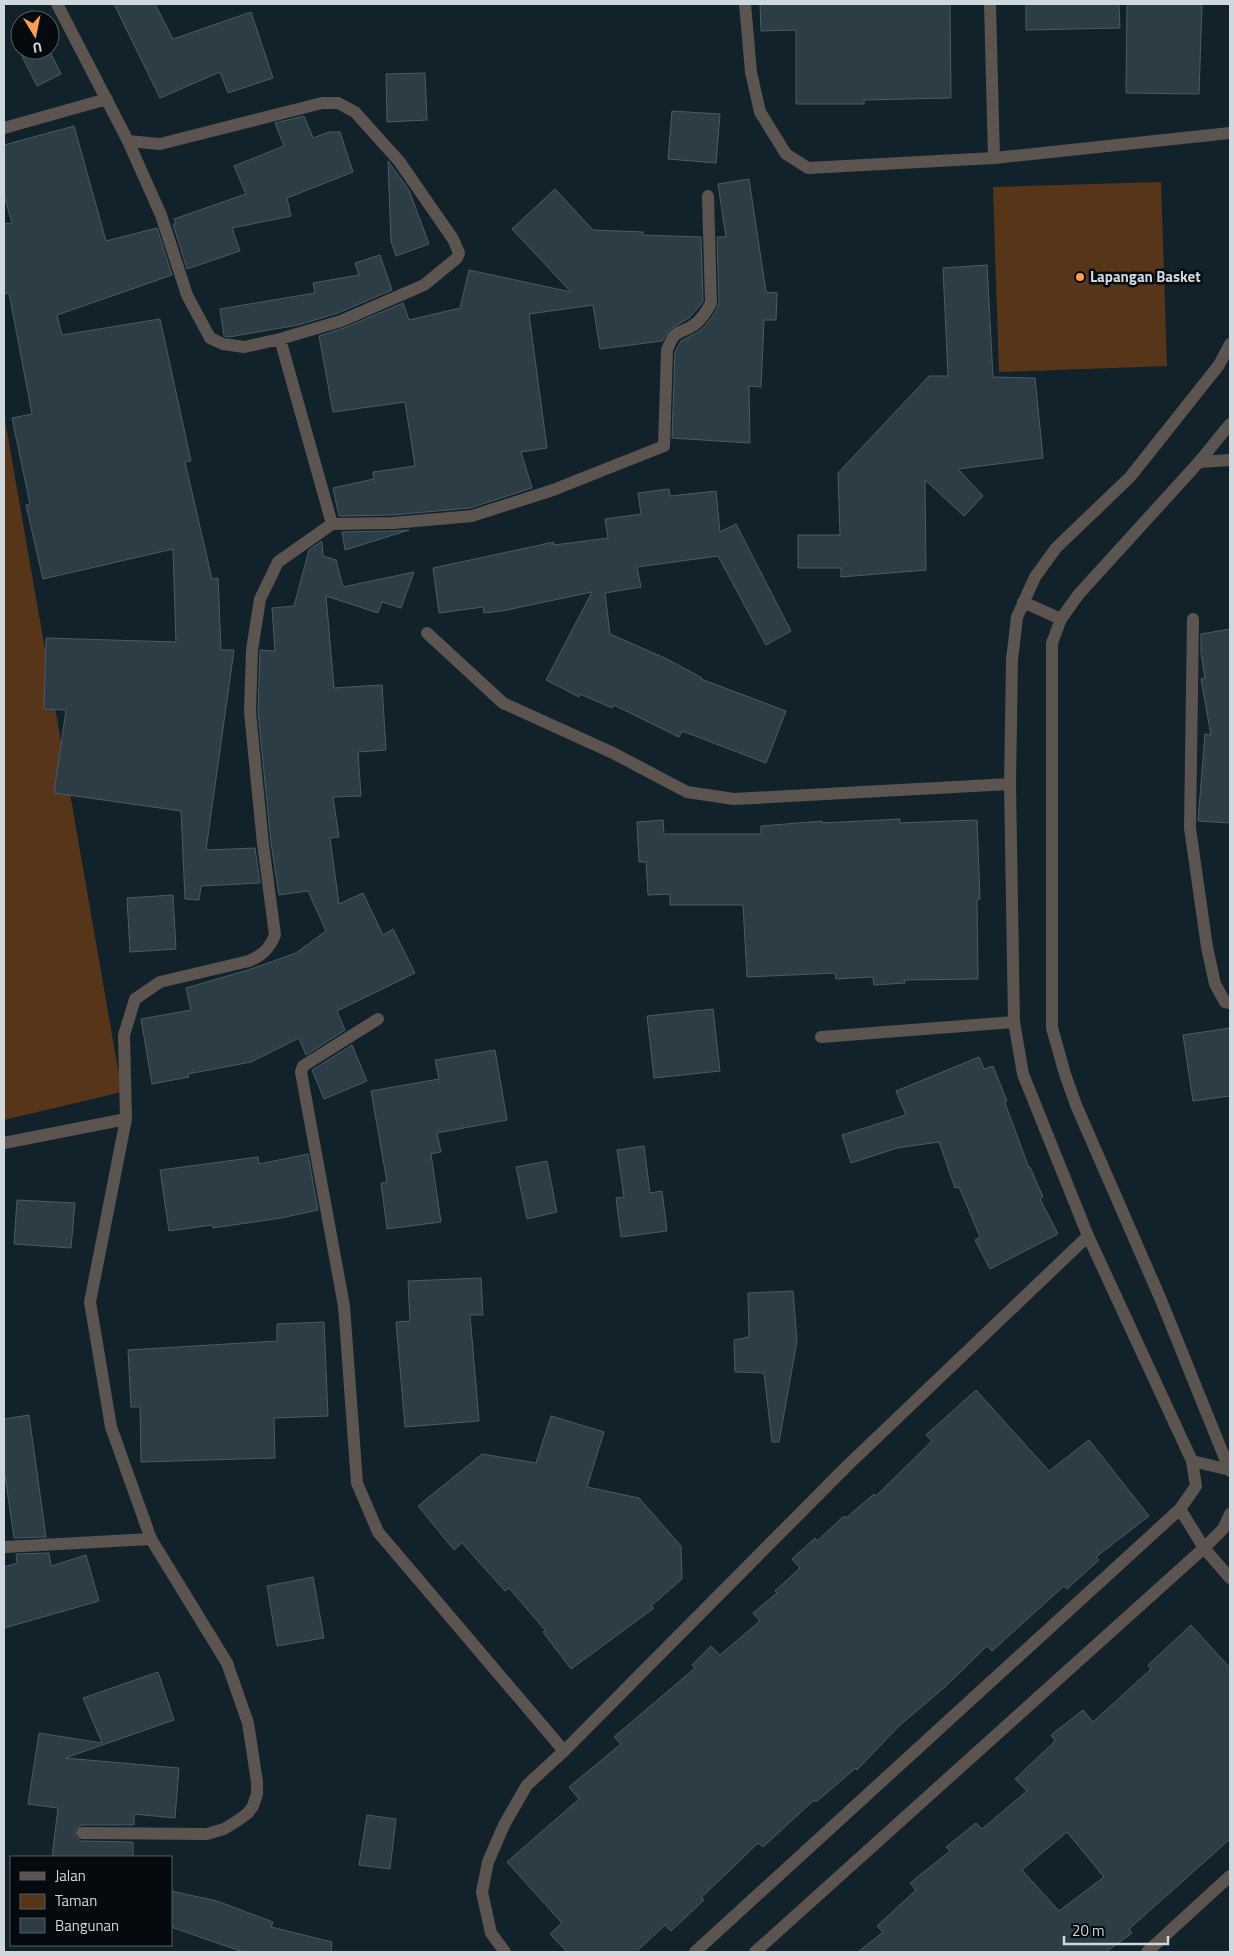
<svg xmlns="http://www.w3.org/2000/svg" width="1234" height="1956" viewBox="0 0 1234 1956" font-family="'Titillium Web',sans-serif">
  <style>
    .green { fill: #573518 }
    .building { fill: #2c3d46; stroke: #495b64; fill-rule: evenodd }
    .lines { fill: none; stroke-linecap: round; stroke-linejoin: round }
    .street { stroke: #5b544f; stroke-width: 12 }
    .poi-dot { fill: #fb9e50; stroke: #050a0e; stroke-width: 2 }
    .labels { text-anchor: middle; stroke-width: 5; stroke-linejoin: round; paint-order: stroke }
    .poi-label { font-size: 15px; font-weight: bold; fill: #ced8dd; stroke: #050a0e; text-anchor: start }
  </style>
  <rect width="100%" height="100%" fill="#12222a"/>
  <!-- green -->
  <path class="green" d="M 1161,182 L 1167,366 L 999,372 L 993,187 Z
    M 4,414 L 122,1092 L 4,1120 Z"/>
  <!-- building -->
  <path class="building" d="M 114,4 L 155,4 L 173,39 L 251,12 L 273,78 L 228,93 L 220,72 L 160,98 Z
    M 760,4 L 950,4 L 951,98 L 864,100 L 864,104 L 796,104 L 796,30 L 761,31 Z
    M 1026,4 L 1119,4 L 1120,28 L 1026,30 Z
    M 1127,4 L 1202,4 L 1199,94 L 1126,93 Z
    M 19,50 L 49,50 L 61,74 L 37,86 Z
    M 425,73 L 427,120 L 387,122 L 386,74 Z
    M 672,111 L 720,114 L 716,163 L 668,159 Z
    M 304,116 L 313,138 L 329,132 L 340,132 L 353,172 L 287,198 L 291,216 L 232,228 L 240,251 L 187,269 L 173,224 L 176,224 L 174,219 L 246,194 L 234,166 L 284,146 L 275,123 Z
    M 74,126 L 106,241 L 157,228 L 172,275 L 57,315 L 62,335 L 160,319 L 191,461 L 185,462 L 212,579 L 218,578 L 221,650 L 234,650 L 206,850 L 255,848 L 260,883 L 201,886 L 199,900 L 185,899 L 181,811 L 54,793 L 66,710 L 44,709 L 46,638 L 176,642 L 173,549 L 43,579 L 26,505 L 30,504 L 12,418 L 32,414 L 9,293 L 4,294 L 4,224 L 12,223 L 4,195 L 4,145 Z
    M 388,161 L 409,190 L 429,244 L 396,256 L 391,241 Z
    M 749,179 L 766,292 L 777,293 L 776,320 L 764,320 L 761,387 L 749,386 L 750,443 L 672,438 L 675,352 L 681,341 L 698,332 L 705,326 L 715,313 L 719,303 L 717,237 L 726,237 L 718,184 Z
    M 555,189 L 593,230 L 643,232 L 643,235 L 701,237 L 703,301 L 699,307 L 689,318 L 670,329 L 662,341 L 600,349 L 593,305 L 529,314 L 547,448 L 521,452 L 532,488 L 470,508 L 393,515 L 339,516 L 333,488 L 374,479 L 373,472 L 415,466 L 405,402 L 333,412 L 319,336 L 344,328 L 403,303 L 409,320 L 460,308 L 469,270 L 571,292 L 512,229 Z
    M 380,255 L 392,290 L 338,313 L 298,325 L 229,337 L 224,336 L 220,309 L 315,293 L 313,283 L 359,275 L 355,263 Z
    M 987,265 L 993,377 L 1035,378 L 1043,458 L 958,469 L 983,496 L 964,516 L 925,480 L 926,570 L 841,577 L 841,568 L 798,568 L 798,535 L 840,535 L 838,473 L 929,376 L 948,376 L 943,268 Z
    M 669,489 L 670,496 L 716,491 L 720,532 L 736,524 L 791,631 L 766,645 L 718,556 L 637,567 L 641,587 L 605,593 L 610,634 L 667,659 L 702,678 L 701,679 L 786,711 L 766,763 L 682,731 L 679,737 L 614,705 L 612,708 L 580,694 L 579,697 L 546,680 L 592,592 L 502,611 L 484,613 L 483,607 L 439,613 L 433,568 L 554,542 L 554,545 L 608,538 L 605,519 L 641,514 L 638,493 Z
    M 409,530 L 345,550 L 342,532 L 393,531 Z
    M 322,541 L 323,556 L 336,560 L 343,587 L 414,572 L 401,608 L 382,602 L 378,613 L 326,596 L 334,688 L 382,685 L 386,750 L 358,752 L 361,796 L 333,797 L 339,837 L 330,838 L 339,904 L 363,893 L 383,935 L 393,929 L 415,973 L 337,1011 L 345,1030 L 306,1055 L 299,1038 L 251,1062 L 188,1074 L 189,1077 L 152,1084 L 141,1019 L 191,1010 L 186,988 L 251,969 L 296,953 L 326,931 L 308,891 L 279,895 L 271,843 L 258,712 L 260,650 L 275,651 L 272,608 L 294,606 L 309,550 Z
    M 1230,629 L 1230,823 L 1198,821 L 1205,734 L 1211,735 L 1201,679 L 1205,678 L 1201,653 L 1201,634 Z
    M 900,819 L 900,823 L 977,820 L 980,899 L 977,900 L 978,979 L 904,980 L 905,983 L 874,985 L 873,977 L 836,979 L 835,973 L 747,977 L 743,905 L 670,905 L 670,894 L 648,895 L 646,862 L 639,862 L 637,822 L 663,820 L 664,834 L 761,834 L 761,826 L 822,821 L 822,823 Z
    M 173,895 L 176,949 L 130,952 L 127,898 Z
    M 713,1009 L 720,1071 L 654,1078 L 647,1016 Z
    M 1230,1028 L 1230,1096 L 1193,1101 L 1183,1035 Z
    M 352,1045 L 367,1081 L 324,1099 L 312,1070 Z
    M 495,1050 L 507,1120 L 437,1133 L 441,1152 L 431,1154 L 441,1222 L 387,1229 L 381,1183 L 387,1182 L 371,1091 L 439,1079 L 435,1060 Z
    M 979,1057 L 984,1069 L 993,1066 L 1007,1101 L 1005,1103 L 1029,1168 L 1030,1167 L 1043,1197 L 1040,1199 L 1058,1234 L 990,1269 L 975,1240 L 980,1237 L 959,1187 L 955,1188 L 939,1142 L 897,1148 L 851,1163 L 842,1135 L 906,1115 L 896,1091 Z
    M 644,1146 L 650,1193 L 662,1191 L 667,1231 L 621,1237 L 616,1198 L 624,1197 L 617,1150 Z
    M 308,1154 L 318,1210 L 281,1218 L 213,1228 L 212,1225 L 169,1231 L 160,1170 L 258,1157 L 259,1164 Z
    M 547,1161 L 557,1212 L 527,1219 L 516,1167 Z
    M 17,1200 L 75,1203 L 71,1248 L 14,1244 Z
    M 481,1278 L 483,1315 L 470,1315 L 479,1421 L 405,1427 L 396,1322 L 410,1321 L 408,1281 Z
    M 793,1291 L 797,1341 L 779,1442 L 772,1442 L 764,1373 L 735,1372 L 734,1340 L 749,1337 L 748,1293 Z
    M 324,1322 L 328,1416 L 274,1418 L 275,1458 L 141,1462 L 140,1407 L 131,1407 L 128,1350 L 277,1341 L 277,1324 Z
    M 976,1390 L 1049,1471 L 1089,1440 L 1149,1516 L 1096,1557 L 1099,1560 L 1067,1589 L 1064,1586 L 992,1651 L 987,1646 L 946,1686 L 898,1727 L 857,1770 L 856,1768 L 816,1802 L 814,1800 L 763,1847 L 758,1843 L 701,1898 L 704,1900 L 671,1931 L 665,1925 L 636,1952 L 567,1952 L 550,1934 L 562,1923 L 507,1862 L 579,1799 L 569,1787 L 621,1744 L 614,1737 L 695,1668 L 692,1665 L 711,1646 L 720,1655 L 760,1621 L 753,1613 L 777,1593 L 775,1591 L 800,1568 L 792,1559 L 815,1538 L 817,1541 L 844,1516 L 846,1518 L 874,1494 L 876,1496 L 932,1441 L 926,1435 Z
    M 29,1415 L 46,1537 L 14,1538 L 4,1468 L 4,1419 Z
    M 551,1416 L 604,1432 L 587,1487 L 639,1498 L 681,1546 L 682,1579 L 651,1606 L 654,1608 L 571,1669 L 543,1632 L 545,1630 L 509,1588 L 505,1591 L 462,1543 L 454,1550 L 418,1506 L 482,1454 L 536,1463 Z
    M 49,1553 L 51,1566 L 86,1555 L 99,1601 L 4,1628 L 4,1567 L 17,1563 L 16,1554 Z
    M 313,1577 L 324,1638 L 277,1646 L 267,1586 Z
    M 1191,1625 L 1230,1668 L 1230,1839 L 1129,1929 L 1132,1933 L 1106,1952 L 858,1952 L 883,1932 L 877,1926 L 916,1890 L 910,1883 L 950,1851 L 946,1847 L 976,1823 L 982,1829 L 1027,1791 L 1015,1779 L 1055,1741 L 1051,1735 L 1083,1710 L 1093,1722 L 1151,1669 L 1148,1665 ZM 1067,1832 L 1104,1877 L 1059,1911 L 1022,1870 Z
    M 158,1672 L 174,1720 L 65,1758 L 179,1768 L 175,1818 L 134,1814 L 134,1825 L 82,1825 L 75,1829 L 75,1837 L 81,1841 L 133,1842 L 133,1857 L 52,1857 L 58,1808 L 28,1804 L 39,1733 L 102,1743 L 83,1698 Z
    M 367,1815 L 396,1819 L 390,1869 L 359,1865 Z
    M 171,1891 L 217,1901 L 273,1922 L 271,1927 L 332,1942 L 331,1952 L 243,1952 L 171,1927 Z"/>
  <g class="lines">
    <!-- street -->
    <path class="street" d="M 57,4 L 128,141 L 161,215 L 187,295 L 210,338 L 223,344 L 244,347 L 280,339 L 332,524
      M 745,4 L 751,72 L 760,112 L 786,154 L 808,168 L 994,158 L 1230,133
      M 990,4 L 994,158
      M 4,128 L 107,99
      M 128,141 L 160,144 L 322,103 L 338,103 L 355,112 L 399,161 L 453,239 L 459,253 L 457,258 L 424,285 L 341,321 L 280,339
      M 1230,424 L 1199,462 L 1078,595 L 1061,619 L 1052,643 L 1052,1028 L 1065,1074 L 1076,1105 L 1161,1300 L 1230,1471
      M 1199,462 L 1230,460
      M 1023,602 L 1061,619
      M 1193,619 L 1190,828 L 1207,947 L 1215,984 L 1225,1002 L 1230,1003
      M 427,633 L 503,703 L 613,753 L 687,792 L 734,799 L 1010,784
      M 378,1019 L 303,1066 L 301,1072 L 344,1306 L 357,1483 L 378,1532 L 564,1751
      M 821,1037 L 1014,1022
      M 4,1143 L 126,1119
      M 1192,1461 L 1230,1470
      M 1180,1509 L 1204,1548 L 1230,1578
      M 4,1547 L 151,1539
      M 82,1833 L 207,1834 L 224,1829 L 237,1821 L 248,1813 L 253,1806 L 257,1794 L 257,1782 L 248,1723 L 227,1663 L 151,1539 L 111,1427 L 90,1302 L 126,1119 L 124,1035 L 135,999 L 160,982 L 249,961 C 263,955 269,949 275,935 L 263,844 L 250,712 L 252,650 L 260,599 L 278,562 L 332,524 L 393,523 L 472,516 L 553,490 L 664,446 L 667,350 C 676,327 677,336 694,325 C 702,319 707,311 711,303 L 708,196
      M 505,1952 L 491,1933 L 482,1892 L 488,1862 L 504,1825 L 527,1785 L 564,1751 L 848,1465 L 1088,1236
      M 695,1952 L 1180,1509 L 1196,1486 L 1192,1461 L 1088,1236 L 1023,1074 L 1014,1022 L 1010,784 L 1012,660 L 1017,617 L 1035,577 L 1056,548 L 1130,477 L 1219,365 L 1230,344
      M 755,1952 L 1204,1548 L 1223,1529 L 1230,1514
      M 1147,1952 L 1230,1876"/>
  </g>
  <!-- markers -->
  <circle class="poi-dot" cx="1080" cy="277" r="5"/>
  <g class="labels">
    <!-- poi labels -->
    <g class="poi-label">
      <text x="1090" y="282">Lapangan Basket</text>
    </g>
  </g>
  <!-- border -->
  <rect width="1234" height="1956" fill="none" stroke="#ced8dd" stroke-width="10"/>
  <!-- legend -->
  <rect x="10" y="1856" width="162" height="90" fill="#050a0e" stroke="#555c61"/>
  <rect x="20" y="1872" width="25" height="8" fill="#5b544f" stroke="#555c61"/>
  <text x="55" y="1881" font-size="15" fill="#ced8dd">Jalan</text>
  <rect x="20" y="1894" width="25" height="15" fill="#573518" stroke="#555c61"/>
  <text x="55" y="1906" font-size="15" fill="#ced8dd">Taman</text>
  <rect x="20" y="1918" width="25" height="15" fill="#2c3d46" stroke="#555c61"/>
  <text x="55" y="1931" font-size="15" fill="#ced8dd">Bangunan</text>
  <!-- north arrow -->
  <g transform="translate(35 35) rotate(170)"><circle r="24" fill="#050a0e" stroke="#555c61"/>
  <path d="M0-4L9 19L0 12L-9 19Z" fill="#fb9e50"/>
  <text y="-8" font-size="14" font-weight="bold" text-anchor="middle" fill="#ced8dd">U</text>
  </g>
  <!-- scale -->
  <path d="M1064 1936v8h104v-8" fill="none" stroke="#ced8dd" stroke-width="2.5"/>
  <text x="1072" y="1936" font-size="15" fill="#ced8dd" stroke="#050a0e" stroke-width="4" paint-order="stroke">20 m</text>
</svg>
